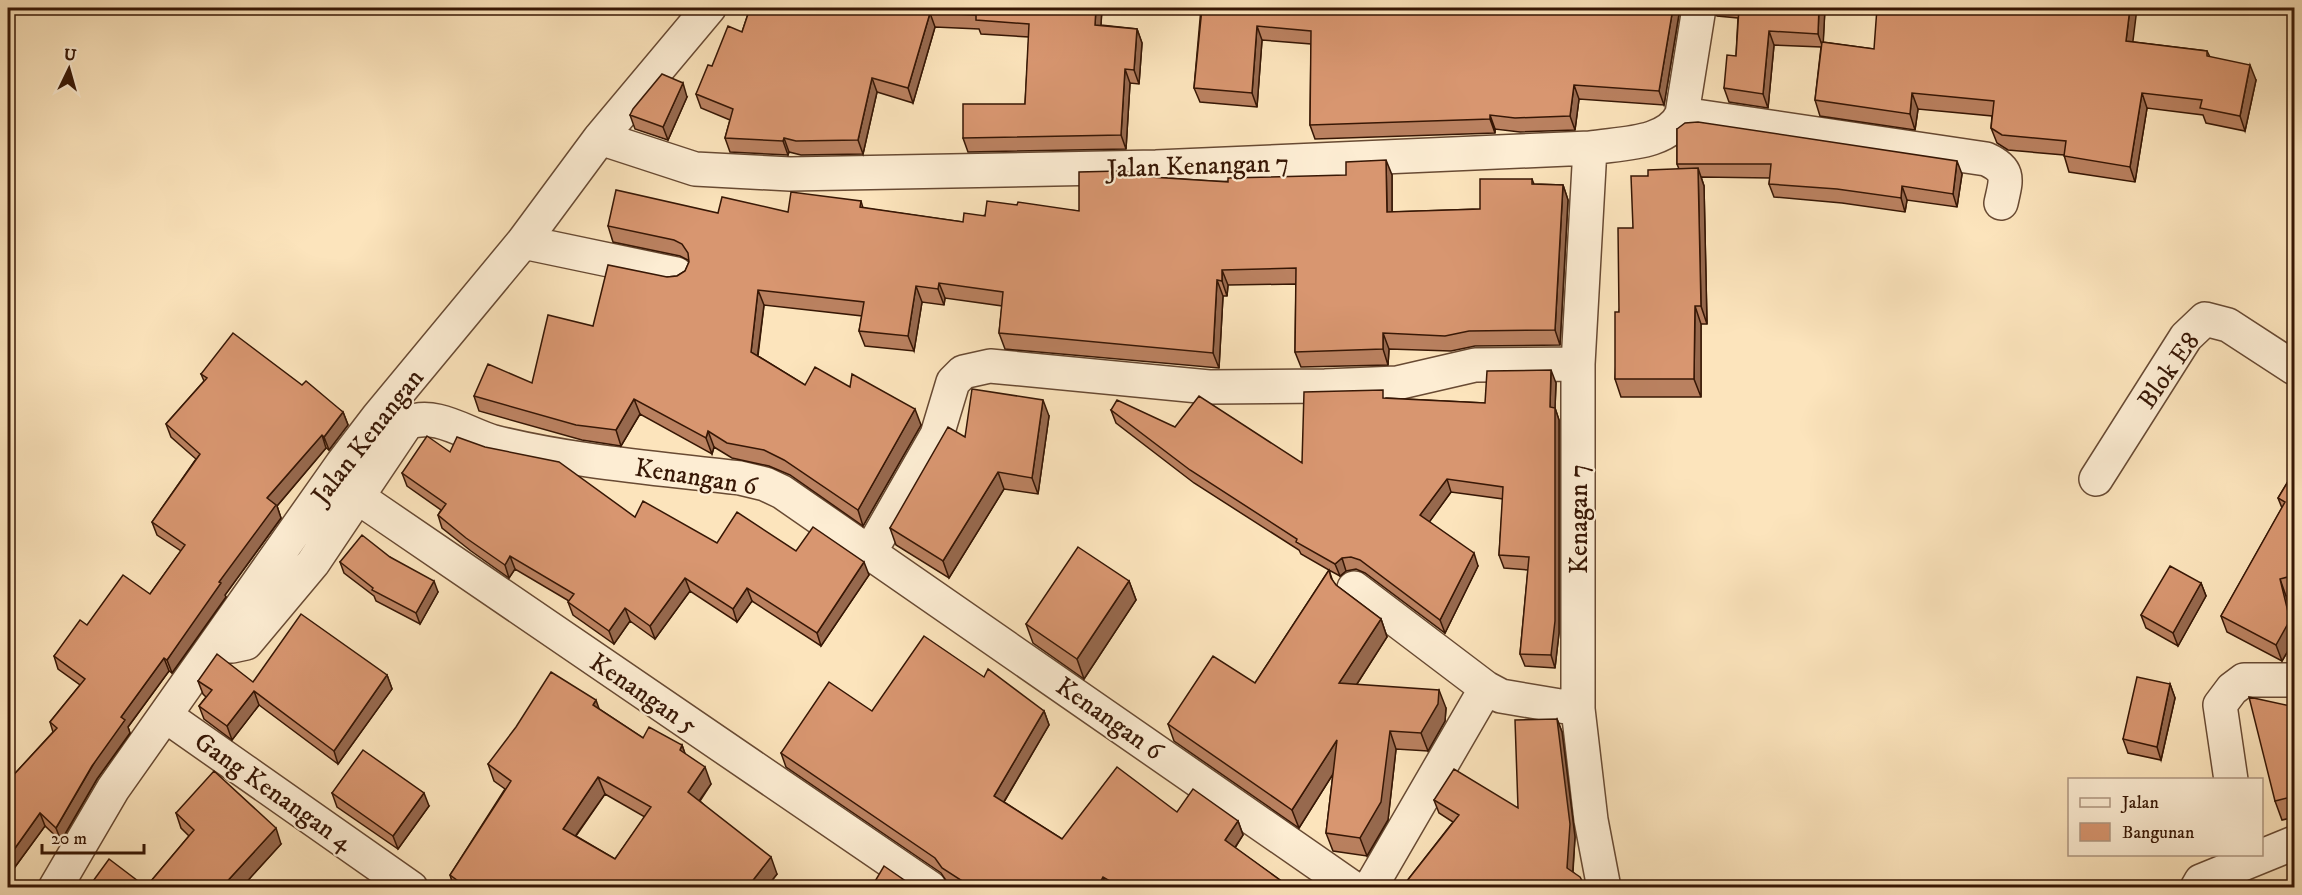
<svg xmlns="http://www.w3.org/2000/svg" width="2302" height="895" viewBox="0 0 2302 895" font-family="'IM FELL DW Pica',serif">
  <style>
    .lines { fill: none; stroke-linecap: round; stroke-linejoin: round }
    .minor-casing { stroke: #684a33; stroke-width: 36 }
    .minor { stroke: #fdedd3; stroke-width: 33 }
    .wall { fill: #ba8160; stroke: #371705; stroke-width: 1.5; fill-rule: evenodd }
    .shaded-wall { fill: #97694e; stroke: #371705; stroke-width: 1.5 }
    .building { fill: #d89670; stroke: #371705; stroke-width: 1.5; fill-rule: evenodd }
    .labels { text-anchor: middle; stroke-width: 4.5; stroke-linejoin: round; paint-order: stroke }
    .street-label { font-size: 26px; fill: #371705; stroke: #fdedd3 }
  </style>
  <rect width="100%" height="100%" fill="#fce4bc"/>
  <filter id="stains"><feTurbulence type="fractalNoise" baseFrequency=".00333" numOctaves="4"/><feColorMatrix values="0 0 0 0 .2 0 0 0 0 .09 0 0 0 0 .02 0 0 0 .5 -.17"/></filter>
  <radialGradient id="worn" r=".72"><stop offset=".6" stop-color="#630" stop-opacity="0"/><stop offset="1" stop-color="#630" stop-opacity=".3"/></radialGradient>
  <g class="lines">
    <!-- minor casing -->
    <g class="minor-casing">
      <path id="minor" d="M 1682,114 L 1986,159 C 2011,170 2006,180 2001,203
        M 600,138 L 695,169 L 790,174 L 1156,167 L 1590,148 C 1620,143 1668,145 1682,114 L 1699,8
        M 1590,148 L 1578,364 L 1578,709 L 1591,820 L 1604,888
        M 523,242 L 676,274
        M 2096,479 L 2186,337 L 2205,319 L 2228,325 L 2294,368
        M 359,498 L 930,888
        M 870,552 L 937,435 L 953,382 L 963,372 L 990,366 L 1209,387 L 1325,386 L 1397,383 L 1475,365 L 1578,364
        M 1354,588 L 1486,688
        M 215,646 L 232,646 L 246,643 L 313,563 L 407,423 C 436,411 466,434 494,442 C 574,462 657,468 740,478 L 765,484 L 782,492 L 1353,888
        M 166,716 L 411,888
        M 2231,780 L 2220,705 L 2232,689 L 2244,680 L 2294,680
        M 55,888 L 113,789 L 342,464 L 378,417 L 523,242 L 600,138 L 709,8
        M 1370,888 L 1486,688 L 1501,696 L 1578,709
        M 2197,888 L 2201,881 L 2294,843"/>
    </g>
    <!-- minor -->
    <use href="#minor" class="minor"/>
  </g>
  <!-- wall -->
  <path class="wall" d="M 750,8 L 1102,8 L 1101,25 L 1137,29 L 1142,43 L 1139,84 L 1130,83 L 1126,149 L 968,152 L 963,138 L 1025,104 L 1029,37 L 981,34 L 979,29 L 935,27 L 913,103 L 877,92 L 863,154 L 801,155 L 789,152 L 788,155 L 730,152 L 725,138 L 730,120 L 701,108 L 696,94 L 712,66 L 742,32 Z
    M 1201,8 L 1680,8 L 1664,105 L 1579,99 L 1575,130 L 1520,132 L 1495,129 L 1495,133 L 1315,139 L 1310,125 L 1311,44 L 1262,40 L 1257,107 L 1200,102 L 1194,88 Z
    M 1714,8 L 1825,8 L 1823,42 L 1874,49 L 2133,42 L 2207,51 L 2210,57 L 2256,80 L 2245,131 L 2206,123 L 2203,115 L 2147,108 L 2135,182 L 2069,172 L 2064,155 L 2008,150 L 1997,143 L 1991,128 L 1992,116 L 1918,109 L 1915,130 L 1820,116 L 1815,100 L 1821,47 L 1774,45 L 1768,108 L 1729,102 L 1724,88 L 1736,56 L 1738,18 L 1717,16 Z
    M 687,97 L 668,140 L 635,129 L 630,115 Z
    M 1677,129 L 1962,174 L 1957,207 L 1907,200 L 1905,212 L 1842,203 L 1774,197 L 1769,184 L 1770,178 L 1701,177 L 1704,186 L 1707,324 L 1701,324 L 1701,397 L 1621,397 L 1615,379 L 1619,312 L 1633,228 L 1648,176 L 1679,169 L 1677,164 Z
    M 1392,175 L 1392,212 L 1480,209 L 1532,179 L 1534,184 L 1563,185 L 1568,200 L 1560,345 L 1475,346 L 1451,351 L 1389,349 L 1388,365 L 1301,367 L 1295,352 L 1296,284 L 1228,285 L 1227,296 L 1223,296 L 1219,368 L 1005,349 L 999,333 L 1002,306 L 945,298 L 944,305 L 922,302 L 914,351 L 865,346 L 859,331 L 862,316 L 764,305 L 758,356 L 805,385 L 850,387 L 921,425 L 863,526 L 790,475 L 769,466 L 732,458 L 714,447 L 712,454 L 640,414 L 621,446 L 582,440 L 479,411 L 474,396 L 532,383 L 593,326 L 667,277 L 677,276 L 685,271 L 689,262 L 688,260 L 680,256 L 613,242 L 608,226 L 718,213 L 788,212 L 861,201 L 863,208 L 963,222 L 1017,205 L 1079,211 L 1137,176 L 1228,182 Z
    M 201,374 L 302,385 L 343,412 L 348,425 L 329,450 L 326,448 L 277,506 L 281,518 L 225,595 L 226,597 L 172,673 L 169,671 L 128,727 L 130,733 L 97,779 L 61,841 L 45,826 L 12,871 L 8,867 L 8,781 L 53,732 L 50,722 L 80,685 L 58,669 L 54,656 L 87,625 L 150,594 L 181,551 L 157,535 L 152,522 L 196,459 L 171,437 L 166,424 L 204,381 Z
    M 1556,383 L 1555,408 L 1559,420 L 1559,633 L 1555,668 L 1525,666 L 1520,654 L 1528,570 L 1504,568 L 1499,555 L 1503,499 L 1451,492 L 1429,522 L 1478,566 L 1445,633 L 1365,573 L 1356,569 L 1346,571 L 1340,576 L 1329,570 L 1333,582 L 1336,585 L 1381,619 L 1387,637 L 1357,684 L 1446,708 L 1445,721 L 1428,751 L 1396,749 L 1388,820 L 1367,856 L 1333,851 L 1326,833 L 1333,774 L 1299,828 L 1174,741 L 1168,724 L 1255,683 L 1329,570 L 1301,554 L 1299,550 L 1194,483 L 1116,423 L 1111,410 L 1175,427 L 1302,463 L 1386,398 L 1485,403 Z
    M 1049,416 L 1038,494 L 1004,489 L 949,578 L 896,545 L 890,528 L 965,437 Z
    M 450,452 L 635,517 L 717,543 L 796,551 L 869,575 L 821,646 L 752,601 L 737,622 L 690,591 L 655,639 L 630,621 L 614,644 L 573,615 L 568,602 L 569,601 L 515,569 L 509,578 L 471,551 L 442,528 L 438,515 L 441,510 L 407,486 L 402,473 Z
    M 2295,470 L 2295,593 L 2286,596 L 2295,630 L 2295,639 L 2282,661 L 2227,632 L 2221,616 L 2282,508 L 2278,498 Z
    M 390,557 L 438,592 L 420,624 L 376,601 L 374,596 L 344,573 L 340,562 Z
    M 1129,581 L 1136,600 L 1084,679 L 1033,643 L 1026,624 Z
    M 2201,583 L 2206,596 L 2178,646 L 2146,628 L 2141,615 Z
    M 387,675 L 392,689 L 338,764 L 259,705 L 232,740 L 204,719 L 199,706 L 206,697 L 203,694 L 198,681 L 253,682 Z
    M 984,677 L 1044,711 L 1049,725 L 1004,802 L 1062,839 L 1177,812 L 1238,821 L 1243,835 L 1235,848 L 1291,888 L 956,888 L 947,882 L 941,873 L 786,767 L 781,753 L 872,711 Z
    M 2170,684 L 2175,698 L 2161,760 L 2128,753 L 2123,739 Z
    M 2295,707 L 2295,817 L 2282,820 L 2275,801 Z
    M 599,709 L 643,738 L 682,745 L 685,754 L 711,784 L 700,801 L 777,874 L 766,888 L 454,888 L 450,875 L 505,789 L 494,781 L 488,764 ZM 605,794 L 645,817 L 615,859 L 576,836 Z
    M 1557,719 L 1562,732 L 1575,837 L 1573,872 L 1586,888 L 1403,888 L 1403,886 L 1453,822 L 1439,813 L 1434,800 L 1518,808 Z
    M 332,793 L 429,806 L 398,849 L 337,807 Z
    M 176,813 L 281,844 L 241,888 L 88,888 L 146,887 L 189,836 L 181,828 Z"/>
  <!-- shaded-wall -->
  <path class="shaded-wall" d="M 1096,8 L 1102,8 L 1100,39 L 1095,25 Z
    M 1673,8 L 1680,8 L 1664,105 L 1659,91 Z
    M 1819,8 L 1825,8 L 1823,48 L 1818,34 Z
    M 2130,8 L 2137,8 L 2131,57 L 2126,41 Z
    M 930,13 L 935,27 L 913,103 L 908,88 Z
    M 1257,26 L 1262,40 L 1257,107 L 1252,93 Z
    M 1137,29 L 1142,43 L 1139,84 L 1134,70 Z
    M 1769,31 L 1774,45 L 1768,108 L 1763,94 Z
    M 2250,65 L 2256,80 L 2245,131 L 2240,116 Z
    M 1125,69 L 1130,83 L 1126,149 L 1121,135 Z
    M 872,78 L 877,92 L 863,154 L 858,140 Z
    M 683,83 L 687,97 L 668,140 L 663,127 Z
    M 1574,85 L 1579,99 L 1575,130 L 1570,116 Z
    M 1912,93 L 1918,109 L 1915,130 L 1910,114 Z
    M 2142,93 L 2147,108 L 2135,182 L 2130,167 Z
    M 1490,115 L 1495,129 L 1495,133 L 1490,119 Z
    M 784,138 L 789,152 L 788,155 L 783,141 Z
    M 1386,160 L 1392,175 L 1392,228 L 1387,212 Z
    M 1957,161 L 1962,174 L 1957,207 L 1953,194 Z
    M 1698,168 L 1704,186 L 1707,324 L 1701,306 Z
    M 1563,185 L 1568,200 L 1560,345 L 1555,330 Z
    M 1902,186 L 1907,200 L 1905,212 L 1901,198 Z
    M 1222,270 L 1228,285 L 1227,296 L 1222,281 Z
    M 1217,280 L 1223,296 L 1219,368 L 1213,353 Z
    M 939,283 L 945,298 L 944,305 L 938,289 Z
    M 916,286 L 922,302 L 914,351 L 908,336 Z
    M 758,290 L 764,305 L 756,367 L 751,352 Z
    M 1695,306 L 1701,324 L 1701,397 L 1694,379 Z
    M 1383,333 L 1389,349 L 1388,365 L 1383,349 Z
    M 1551,370 L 1556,383 L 1555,408 L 1559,420 L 1559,633 L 1555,668 L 1551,655 L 1550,407 Z
    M 634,399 L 640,414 L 621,446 L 616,430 Z
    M 1043,400 L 1049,416 L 1038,494 L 1032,478 Z
    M 915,409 L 921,425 L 863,526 L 858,510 Z
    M 343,412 L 348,425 L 329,450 L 324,437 Z
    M 708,431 L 714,447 L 712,454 L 706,438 Z
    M 322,435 L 326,448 L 277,506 L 281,518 L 225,595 L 226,597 L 172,673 L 167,660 L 219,582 L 267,498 Z
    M 998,472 L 1004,489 L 949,578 L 943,561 Z
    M 1447,479 L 1451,492 L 1425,528 L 1420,515 Z
    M 1474,553 L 1478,566 L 1445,633 L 1440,620 Z
    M 510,556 L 515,569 L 509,578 L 505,565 Z
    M 1342,558 L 1346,571 L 1340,576 L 1335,564 Z
    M 864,562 L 869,575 L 821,646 L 817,633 Z
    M 685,578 L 690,591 L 655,639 L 650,626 Z
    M 2280,579 L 2286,596 L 2295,630 L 2295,639 L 2282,661 L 2276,645 Z
    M 434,581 L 438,592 L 420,624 L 416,613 Z
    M 1129,581 L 1136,600 L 1084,679 L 1077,659 Z
    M 2201,583 L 2206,596 L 2178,646 L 2173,633 Z
    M 747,588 L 752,601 L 737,622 L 733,609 Z
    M 625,608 L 630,621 L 614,644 L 609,631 Z
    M 1381,619 L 1387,637 L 1346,701 L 1339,683 Z
    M 164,658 L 169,671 L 128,727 L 130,733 L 97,779 L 61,841 L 56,828 L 121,717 Z
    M 387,675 L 392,689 L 338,764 L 334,751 Z
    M 2170,684 L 2175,698 L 2161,760 L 2157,747 Z
    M 1439,690 L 1446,708 L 1445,721 L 1428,751 L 1421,733 Z
    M 254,691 L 259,705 L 232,740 L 227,726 Z
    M 596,700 L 602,717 L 593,705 Z
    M 1044,711 L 1049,725 L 999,810 L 994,796 Z
    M 1557,719 L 1562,732 L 1575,837 L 1572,882 L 1567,868 Z
    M 1390,731 L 1396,749 L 1388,820 L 1367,856 L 1360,838 Z
    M 1337,740 L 1343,758 L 1299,828 L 1292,810 Z
    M 682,745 L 688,762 L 680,750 Z
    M 705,767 L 711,784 L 694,808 L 688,792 Z
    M 598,777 L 605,794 L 569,845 L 563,829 Z
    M 424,793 L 429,806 L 398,849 L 393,836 Z
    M 40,813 L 45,826 L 12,871 L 8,858 Z
    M 1238,821 L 1243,835 L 1230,855 L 1225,840 Z
    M 276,828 L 281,844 L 241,888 L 221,888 Z
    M 771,857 L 777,874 L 766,888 L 747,888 Z
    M 1103,877 L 1107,888 L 1097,888 Z"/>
  <!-- building -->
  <path class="building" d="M 750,8 L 1096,8 L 1095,25 L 1137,29 L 1134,70 L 1125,69 L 1121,135 L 963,138 L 963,104 L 1025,104 L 1029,24 L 976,20 L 976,15 L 930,13 L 908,88 L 872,78 L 858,140 L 796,141 L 784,138 L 783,141 L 725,138 L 733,109 L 696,94 L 708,65 L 712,66 L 728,26 L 742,32 Z
    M 1202,8 L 1673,8 L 1659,91 L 1574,85 L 1570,116 L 1515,118 L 1490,115 L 1490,119 L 1310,125 L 1311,31 L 1257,26 L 1252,93 L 1194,88 Z
    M 1739,8 L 1819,8 L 1818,34 L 1769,31 L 1763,94 L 1724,88 L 1727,55 L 1736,56 Z
    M 1877,8 L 2130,8 L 2126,41 L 2207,51 L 2207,56 L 2250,65 L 2240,116 L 2200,108 L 2202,100 L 2142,93 L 2130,167 L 2064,156 L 2066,141 L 2002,135 L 1991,128 L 1994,101 L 1912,93 L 1910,114 L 1815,100 L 1822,42 L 1874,49 Z
    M 662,74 L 683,83 L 663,127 L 630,115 L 633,109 Z
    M 1698,122 L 1957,161 L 1953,194 L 1902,186 L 1901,198 L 1837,189 L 1769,184 L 1771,164 L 1677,164 L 1677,129 L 1685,123 Z
    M 1386,160 L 1387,212 L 1480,209 L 1480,179 L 1532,179 L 1532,184 L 1563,185 L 1555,330 L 1469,331 L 1445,336 L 1383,333 L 1383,349 L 1295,352 L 1296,268 L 1222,270 L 1222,281 L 1217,280 L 1213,353 L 999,333 L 1003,292 L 939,283 L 938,289 L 916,286 L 908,336 L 859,331 L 864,302 L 758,290 L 751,352 L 805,385 L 815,367 L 850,387 L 852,374 L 915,409 L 858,510 L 784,460 L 764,450 L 727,443 L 708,431 L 706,438 L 634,399 L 616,430 L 576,425 L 474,396 L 488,364 L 532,383 L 548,315 L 593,326 L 608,265 L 667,277 L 677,276 L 685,271 L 689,262 L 688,253 L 682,244 L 674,240 L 608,226 L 616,190 L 718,213 L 722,197 L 788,212 L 791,192 L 861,201 L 860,207 L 963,222 L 964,213 L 985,216 L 987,201 L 1017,205 L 1018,202 L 1079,211 L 1079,172 L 1119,171 L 1135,172 L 1135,176 L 1228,182 L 1228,178 L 1346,175 L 1346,162 Z
    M 1698,168 L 1701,306 L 1695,306 L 1694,379 L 1615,379 L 1615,312 L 1619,312 L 1618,228 L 1633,228 L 1631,176 L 1648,176 L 1648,170 Z
    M 233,333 L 302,385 L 306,381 L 343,412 L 324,437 L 322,435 L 267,498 L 276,505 L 219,582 L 221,583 L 167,660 L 164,658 L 121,717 L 125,720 L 92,766 L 56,828 L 40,813 L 8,858 L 8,781 L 57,728 L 50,722 L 85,679 L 54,656 L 80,620 L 87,625 L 123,575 L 150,594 L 185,545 L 152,522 L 200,454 L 166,424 L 207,378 L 201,374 Z
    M 1551,370 L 1550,407 L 1555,408 L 1555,621 L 1551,655 L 1520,654 L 1529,557 L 1499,555 L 1503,487 L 1447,479 L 1420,515 L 1474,553 L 1440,620 L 1360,560 L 1351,557 L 1342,558 L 1335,564 L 1296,542 L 1297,539 L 1190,470 L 1111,410 L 1117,400 L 1175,427 L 1199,396 L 1302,463 L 1304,392 L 1383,390 L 1383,398 L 1485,403 L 1487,371 Z
    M 972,389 L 1043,400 L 1032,478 L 998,472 L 943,561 L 890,528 L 948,427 L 965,437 Z
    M 427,436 L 450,452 L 457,437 L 485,447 L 559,462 L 635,517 L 643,501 L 717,543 L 737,512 L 796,551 L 813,527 L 864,562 L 817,633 L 747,588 L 733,609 L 685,578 L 650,626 L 625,608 L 609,631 L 568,602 L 574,594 L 510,556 L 505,565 L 466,538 L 438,515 L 446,504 L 402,473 Z
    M 2295,470 L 2295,555 L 2292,559 L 2295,561 L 2295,575 L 2280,579 L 2290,620 L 2276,645 L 2221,616 L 2285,502 L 2278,498 Z
    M 362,535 L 390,557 L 434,581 L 416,613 L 372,590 L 373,588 L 340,562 Z
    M 1078,547 L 1129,581 L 1077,659 L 1026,624 Z
    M 2170,566 L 2201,583 L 2173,633 L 2141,615 Z
    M 1329,570 L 1331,578 L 1336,585 L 1381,619 L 1339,683 L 1439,690 L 1438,704 L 1421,733 L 1390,731 L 1381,802 L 1360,838 L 1326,833 L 1337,740 L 1292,810 L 1168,724 L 1213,656 L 1255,683 Z
    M 301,614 L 387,675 L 334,751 L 254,691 L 227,726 L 199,706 L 212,690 L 198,681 L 217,654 L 253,682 Z
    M 924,636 L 984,677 L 988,669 L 1044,711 L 994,796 L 1062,839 L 1117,767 L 1177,812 L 1193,789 L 1238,821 L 1225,840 L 1291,888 L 1122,888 L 1103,877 L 1097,888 L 973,888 L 942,868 L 935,858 L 781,753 L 829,682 L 872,711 Z
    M 551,672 L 596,700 L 593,705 L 643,738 L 649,727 L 682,745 L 680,750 L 705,767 L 688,792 L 771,857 L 747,888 L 468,888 L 450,875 L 511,781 L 488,764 L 516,727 ZM 598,777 L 651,807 L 615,859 L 563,829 Z
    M 2137,677 L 2170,684 L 2157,747 L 2123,739 Z
    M 2249,697 L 2295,707 L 2295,796 L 2275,801 Z
    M 1557,719 L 1570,824 L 1567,868 L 1580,877 L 1585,886 L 1586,888 L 1405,888 L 1403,886 L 1459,815 L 1434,800 L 1454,769 L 1518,808 L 1515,720 Z
    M 363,750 L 424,793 L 393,836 L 332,793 Z
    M 214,771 L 276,828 L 221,888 L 88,888 L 109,859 L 146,887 L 194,830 L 176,813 Z
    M 884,866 L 913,886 L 918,888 L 871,888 Z"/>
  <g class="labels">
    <!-- street labels -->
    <g class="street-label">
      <text transform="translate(1198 165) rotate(-2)" y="9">Jalan Kenangan 7</text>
      <text transform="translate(2168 370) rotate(-55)" y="9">Blok E8</text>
      <text transform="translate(367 436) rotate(-52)" y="9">Jalan Kenangan</text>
      <text transform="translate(696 476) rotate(9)" y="9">Kenangan 6</text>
      <text transform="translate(1578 519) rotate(-90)" y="9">Kenagan 7</text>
      <text transform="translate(644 693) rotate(34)" y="9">Kenangan 5</text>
      <text transform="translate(1110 718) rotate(35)" y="9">Kenangan 6</text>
      <text transform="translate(274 791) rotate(35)" y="9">Gang Kenangan 4</text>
    </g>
  </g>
  <!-- margin -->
  <rect width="2302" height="895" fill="none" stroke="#fce4bc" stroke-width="30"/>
  <rect x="9" y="9" width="2284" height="877" fill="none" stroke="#371705" stroke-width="3"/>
  <rect x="15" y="15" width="2272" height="865" fill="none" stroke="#371705" stroke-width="1.5"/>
  <!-- legend -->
  <rect x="2068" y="778" width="195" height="78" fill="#fdedd3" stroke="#ae9781" stroke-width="1.5"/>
  <rect x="2080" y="798" width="30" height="9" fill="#fdedd3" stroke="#ae9781" stroke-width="1.5"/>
  <text x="2122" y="808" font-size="18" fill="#371705">Jalan</text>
  <rect x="2080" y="823" width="30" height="18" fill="#d89670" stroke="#ae9781" stroke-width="1.5"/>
  <text x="2122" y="838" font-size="18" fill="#371705">Bangunan</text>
  <!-- north arrow -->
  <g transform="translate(69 69) rotate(5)" stroke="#fdedd3" stroke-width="4.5" paint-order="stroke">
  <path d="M0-4.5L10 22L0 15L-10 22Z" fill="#371705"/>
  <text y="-9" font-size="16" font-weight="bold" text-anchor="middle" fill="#371705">U</text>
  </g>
  <!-- scale -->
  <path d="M42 844v9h102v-9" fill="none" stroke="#371705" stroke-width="3"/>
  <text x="51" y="844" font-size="18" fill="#371705" stroke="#fdedd3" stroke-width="4.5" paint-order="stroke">20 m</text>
  <rect width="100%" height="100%" filter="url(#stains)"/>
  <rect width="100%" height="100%" fill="url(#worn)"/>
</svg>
